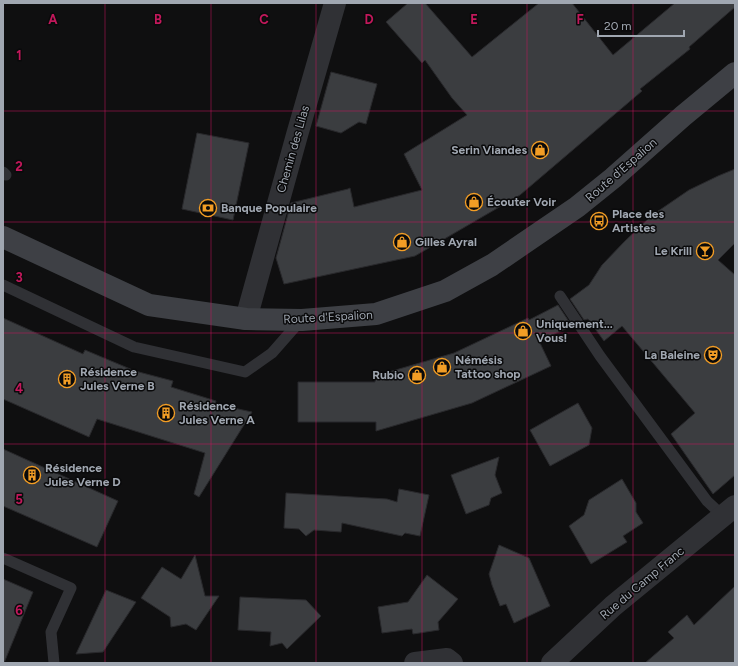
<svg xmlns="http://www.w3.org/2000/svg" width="738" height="666" viewBox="0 0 738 666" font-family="Figtree,sans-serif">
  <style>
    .building { fill: #3b3d40; stroke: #29292c }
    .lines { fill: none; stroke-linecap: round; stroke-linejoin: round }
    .lane { stroke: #303135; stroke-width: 11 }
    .street { stroke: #303135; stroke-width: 22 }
    .secondary { stroke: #3e4045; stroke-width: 22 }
    .grid { fill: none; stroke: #c2185b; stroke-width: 1; stroke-opacity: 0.55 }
    .labels { text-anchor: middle; stroke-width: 3; stroke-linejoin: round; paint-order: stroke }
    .street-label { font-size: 12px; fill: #a0a7b1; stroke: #0a0a0b }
    .poi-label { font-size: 12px; font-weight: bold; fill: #a0a7b1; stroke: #0a0a0b; text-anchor: start }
    .grid-label { font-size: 13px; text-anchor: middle; font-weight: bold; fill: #c2185b; stroke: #0a0a0b; stroke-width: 3; stroke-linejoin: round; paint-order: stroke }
  </style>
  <rect width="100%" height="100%" fill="#0f0f10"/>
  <!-- building -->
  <path class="building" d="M 408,3 L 425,3 L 472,57 L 539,3 L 572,3 L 613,55 L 675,3 L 735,3 L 735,7 L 689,47 L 690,49 L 640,89 L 642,91 L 520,195 L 415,256 L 284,284 L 276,258 L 291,203 L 348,189 L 350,188 L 354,207 L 422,190 L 404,154 L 467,115 L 452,98 L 425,60 L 422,63 L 386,22 Z
    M 331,72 L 377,84 L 366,124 L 359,122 L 341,133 L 316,126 Z
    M 197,133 L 249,143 L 233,220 L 182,209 Z
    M 735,169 L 735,243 L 718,260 L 735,275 L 735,475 L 713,494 L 671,434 L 695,413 L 622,326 L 604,341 L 588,319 L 584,320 L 570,299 L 589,285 L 602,265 L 624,242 L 651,216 L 689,190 L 718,176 Z
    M 558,305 L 572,326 L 539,341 L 551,366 L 472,403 L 376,431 L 376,422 L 298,422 L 298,382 L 375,382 L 375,376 L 454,353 L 528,318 L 529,320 Z
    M 3,318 L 83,354 L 85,350 L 135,371 L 173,381 L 171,387 L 216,401 L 215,404 L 252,412 L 199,497 L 194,494 L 205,453 L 97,419 L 89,437 L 3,399 Z
    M 578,403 L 592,428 L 589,445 L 550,466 L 530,430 Z
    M 3,449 L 118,501 L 97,547 L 3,506 Z
    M 499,457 L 495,475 L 502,493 L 491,498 L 489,505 L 466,514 L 451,475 Z
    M 622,479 L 636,503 L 636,512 L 643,523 L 623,536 L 627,542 L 591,564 L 569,526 L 584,515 L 589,500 Z
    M 399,489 L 429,495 L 420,536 L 405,533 L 402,536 L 342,523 L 341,532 L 314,530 L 306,536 L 299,529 L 284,528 L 286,493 L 387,499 L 397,502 Z
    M 499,545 L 529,558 L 550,606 L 514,623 L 506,604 L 500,606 L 492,585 L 489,574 Z
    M 195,555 L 205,596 L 219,596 L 196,630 L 186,624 L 171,627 L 170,617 L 141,598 L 162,567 L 181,579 Z
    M 427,575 L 458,599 L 438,622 L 439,630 L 413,634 L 412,629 L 382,633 L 378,607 L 408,602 Z
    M 3,579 L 33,592 L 4,663 L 3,663 Z
    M 735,586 L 735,663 L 645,663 L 674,638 L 668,632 L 687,615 L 694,625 Z
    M 106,590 L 136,602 L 103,652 L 76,654 Z
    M 240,597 L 306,600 L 321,616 L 287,649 L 282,643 L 270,646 L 271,632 L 238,630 Z"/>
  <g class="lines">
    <!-- lane -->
    <path class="lane" d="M 3,172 L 6,175
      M 3,285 L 134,347 L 245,372 L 272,353 L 301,320
      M 560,296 L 600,356 L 707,501 L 723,516
      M 3,558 L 71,588 L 51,632 L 54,663"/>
    <!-- street -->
    <path class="street" d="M 246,319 L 297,135 L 335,3
      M 415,663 L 447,659 L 452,663
      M 552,663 L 613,606 L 735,506"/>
    <!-- secondary -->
    <path class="secondary" d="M 3,237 L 149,305 L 246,319 L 302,320 L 376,314 L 445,291 L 492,265 L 577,207 L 613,178 L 683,116 L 735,73"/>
  </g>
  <!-- grid -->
  <path class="grid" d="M 105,3 L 105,663M 211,3 L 211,663M 316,3 L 316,663M 422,3 L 422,663M 527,3 L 527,663M 633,3 L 633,663M 3,111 L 735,111M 3,222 L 735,222M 3,333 L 735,333M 3,444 L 735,444M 3,555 L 735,555"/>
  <!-- icons -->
  <defs>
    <g id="shop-ring" transform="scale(0.9)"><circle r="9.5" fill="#0a0a0b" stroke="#f29d25" stroke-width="1.5"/><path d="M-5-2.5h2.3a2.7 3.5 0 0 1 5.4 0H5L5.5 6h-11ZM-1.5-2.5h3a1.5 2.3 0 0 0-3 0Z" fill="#f29d25"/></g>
    <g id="bank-ring" transform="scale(0.9)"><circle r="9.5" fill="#0a0a0b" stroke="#f29d25" stroke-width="1.5"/><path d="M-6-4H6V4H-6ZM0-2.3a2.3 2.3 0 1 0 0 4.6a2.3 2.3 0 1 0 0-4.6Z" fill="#f29d25"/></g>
    <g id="bus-ring" transform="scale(0.9)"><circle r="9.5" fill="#0a0a0b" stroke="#f29d25" stroke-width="1.5"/><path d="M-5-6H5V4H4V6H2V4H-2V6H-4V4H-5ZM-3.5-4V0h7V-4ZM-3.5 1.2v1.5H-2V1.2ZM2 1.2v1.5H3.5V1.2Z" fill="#f29d25"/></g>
    <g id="bar-ring" transform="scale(0.9)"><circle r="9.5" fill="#0a0a0b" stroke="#f29d25" stroke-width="1.5"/><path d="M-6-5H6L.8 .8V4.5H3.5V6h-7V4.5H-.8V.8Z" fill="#f29d25"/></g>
    <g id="theatre-ring" transform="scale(0.9)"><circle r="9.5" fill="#0a0a0b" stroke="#f29d25" stroke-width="1.5"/><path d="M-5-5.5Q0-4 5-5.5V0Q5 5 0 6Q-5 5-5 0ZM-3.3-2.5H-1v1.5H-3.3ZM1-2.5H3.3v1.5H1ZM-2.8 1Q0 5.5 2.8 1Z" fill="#f29d25"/></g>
    <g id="building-ring" transform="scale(0.9)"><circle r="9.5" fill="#0a0a0b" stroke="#f29d25" stroke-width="1.5"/><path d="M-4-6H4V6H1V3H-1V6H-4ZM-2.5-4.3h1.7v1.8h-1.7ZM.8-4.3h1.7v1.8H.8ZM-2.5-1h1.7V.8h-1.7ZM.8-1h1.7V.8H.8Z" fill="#f29d25"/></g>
  </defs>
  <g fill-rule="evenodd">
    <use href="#shop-ring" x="540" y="150"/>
    <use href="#shop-ring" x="474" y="202"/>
    <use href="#bank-ring" x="208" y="208"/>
    <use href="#bus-ring" x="599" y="221"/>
    <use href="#shop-ring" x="402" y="242"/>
    <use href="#bar-ring" x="705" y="251"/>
    <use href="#shop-ring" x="523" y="331"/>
    <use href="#theatre-ring" x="713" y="355"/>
    <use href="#shop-ring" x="442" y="367"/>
    <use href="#shop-ring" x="417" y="375"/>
    <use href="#building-ring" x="67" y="379"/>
    <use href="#building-ring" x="166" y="413"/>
    <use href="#building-ring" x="32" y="475"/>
  </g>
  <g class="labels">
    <!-- street labels -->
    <g class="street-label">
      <text transform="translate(293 149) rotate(-74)" y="4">Chemin des Lilas</text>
      <text transform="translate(621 170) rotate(-41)" y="4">Route d'Espalion</text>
      <text transform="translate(328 317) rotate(-3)" y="4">Route d'Espalion</text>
      <text transform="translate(642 583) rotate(-40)" y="4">Rue du Camp Franc</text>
    </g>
    <!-- poi labels -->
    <g class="poi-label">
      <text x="527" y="154" text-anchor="end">Serin Viandes</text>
      <text x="487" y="206">Écouter Voir</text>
      <text x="221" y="212">Banque Populaire</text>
      <text x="612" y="218">Place des<tspan x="612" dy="14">Artistes</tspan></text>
      <text x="415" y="246">Gilles Ayral</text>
      <text x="692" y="255" text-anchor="end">Le Krill</text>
      <text x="536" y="328">Uniquement...<tspan x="536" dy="14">Vous!</tspan></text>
      <text x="700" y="359" text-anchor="end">La Baleine</text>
      <text x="455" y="364">Némésis<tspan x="455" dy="14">Tattoo shop</tspan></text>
      <text x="80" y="376">Résidence<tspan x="80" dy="14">Jules Verne B</tspan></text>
      <text x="404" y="379" text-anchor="end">Rubio</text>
      <text x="179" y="410">Résidence<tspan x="179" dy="14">Jules Verne A</tspan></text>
      <text x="45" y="472">Résidence<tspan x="45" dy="14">Jules Verne D</tspan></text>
    </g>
  </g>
  <g class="grid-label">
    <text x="53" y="24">A</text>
    <text x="158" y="24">B</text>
    <text x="264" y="24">C</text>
    <text x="369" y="24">D</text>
    <text x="474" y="24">E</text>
    <text x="580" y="24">F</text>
    <text x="19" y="60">1</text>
    <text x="19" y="171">2</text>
    <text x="19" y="282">3</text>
    <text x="19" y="393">4</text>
    <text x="19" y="504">5</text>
    <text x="19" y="615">6</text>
  </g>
  <!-- border -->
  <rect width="738" height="666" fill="none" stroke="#a0a7b1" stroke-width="8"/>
  <!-- scale -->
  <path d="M598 30v6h86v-6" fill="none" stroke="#a0a7b1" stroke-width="2"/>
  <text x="604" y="30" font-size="12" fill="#a0a7b1" stroke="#0a0a0b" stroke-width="3" paint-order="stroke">20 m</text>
</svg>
